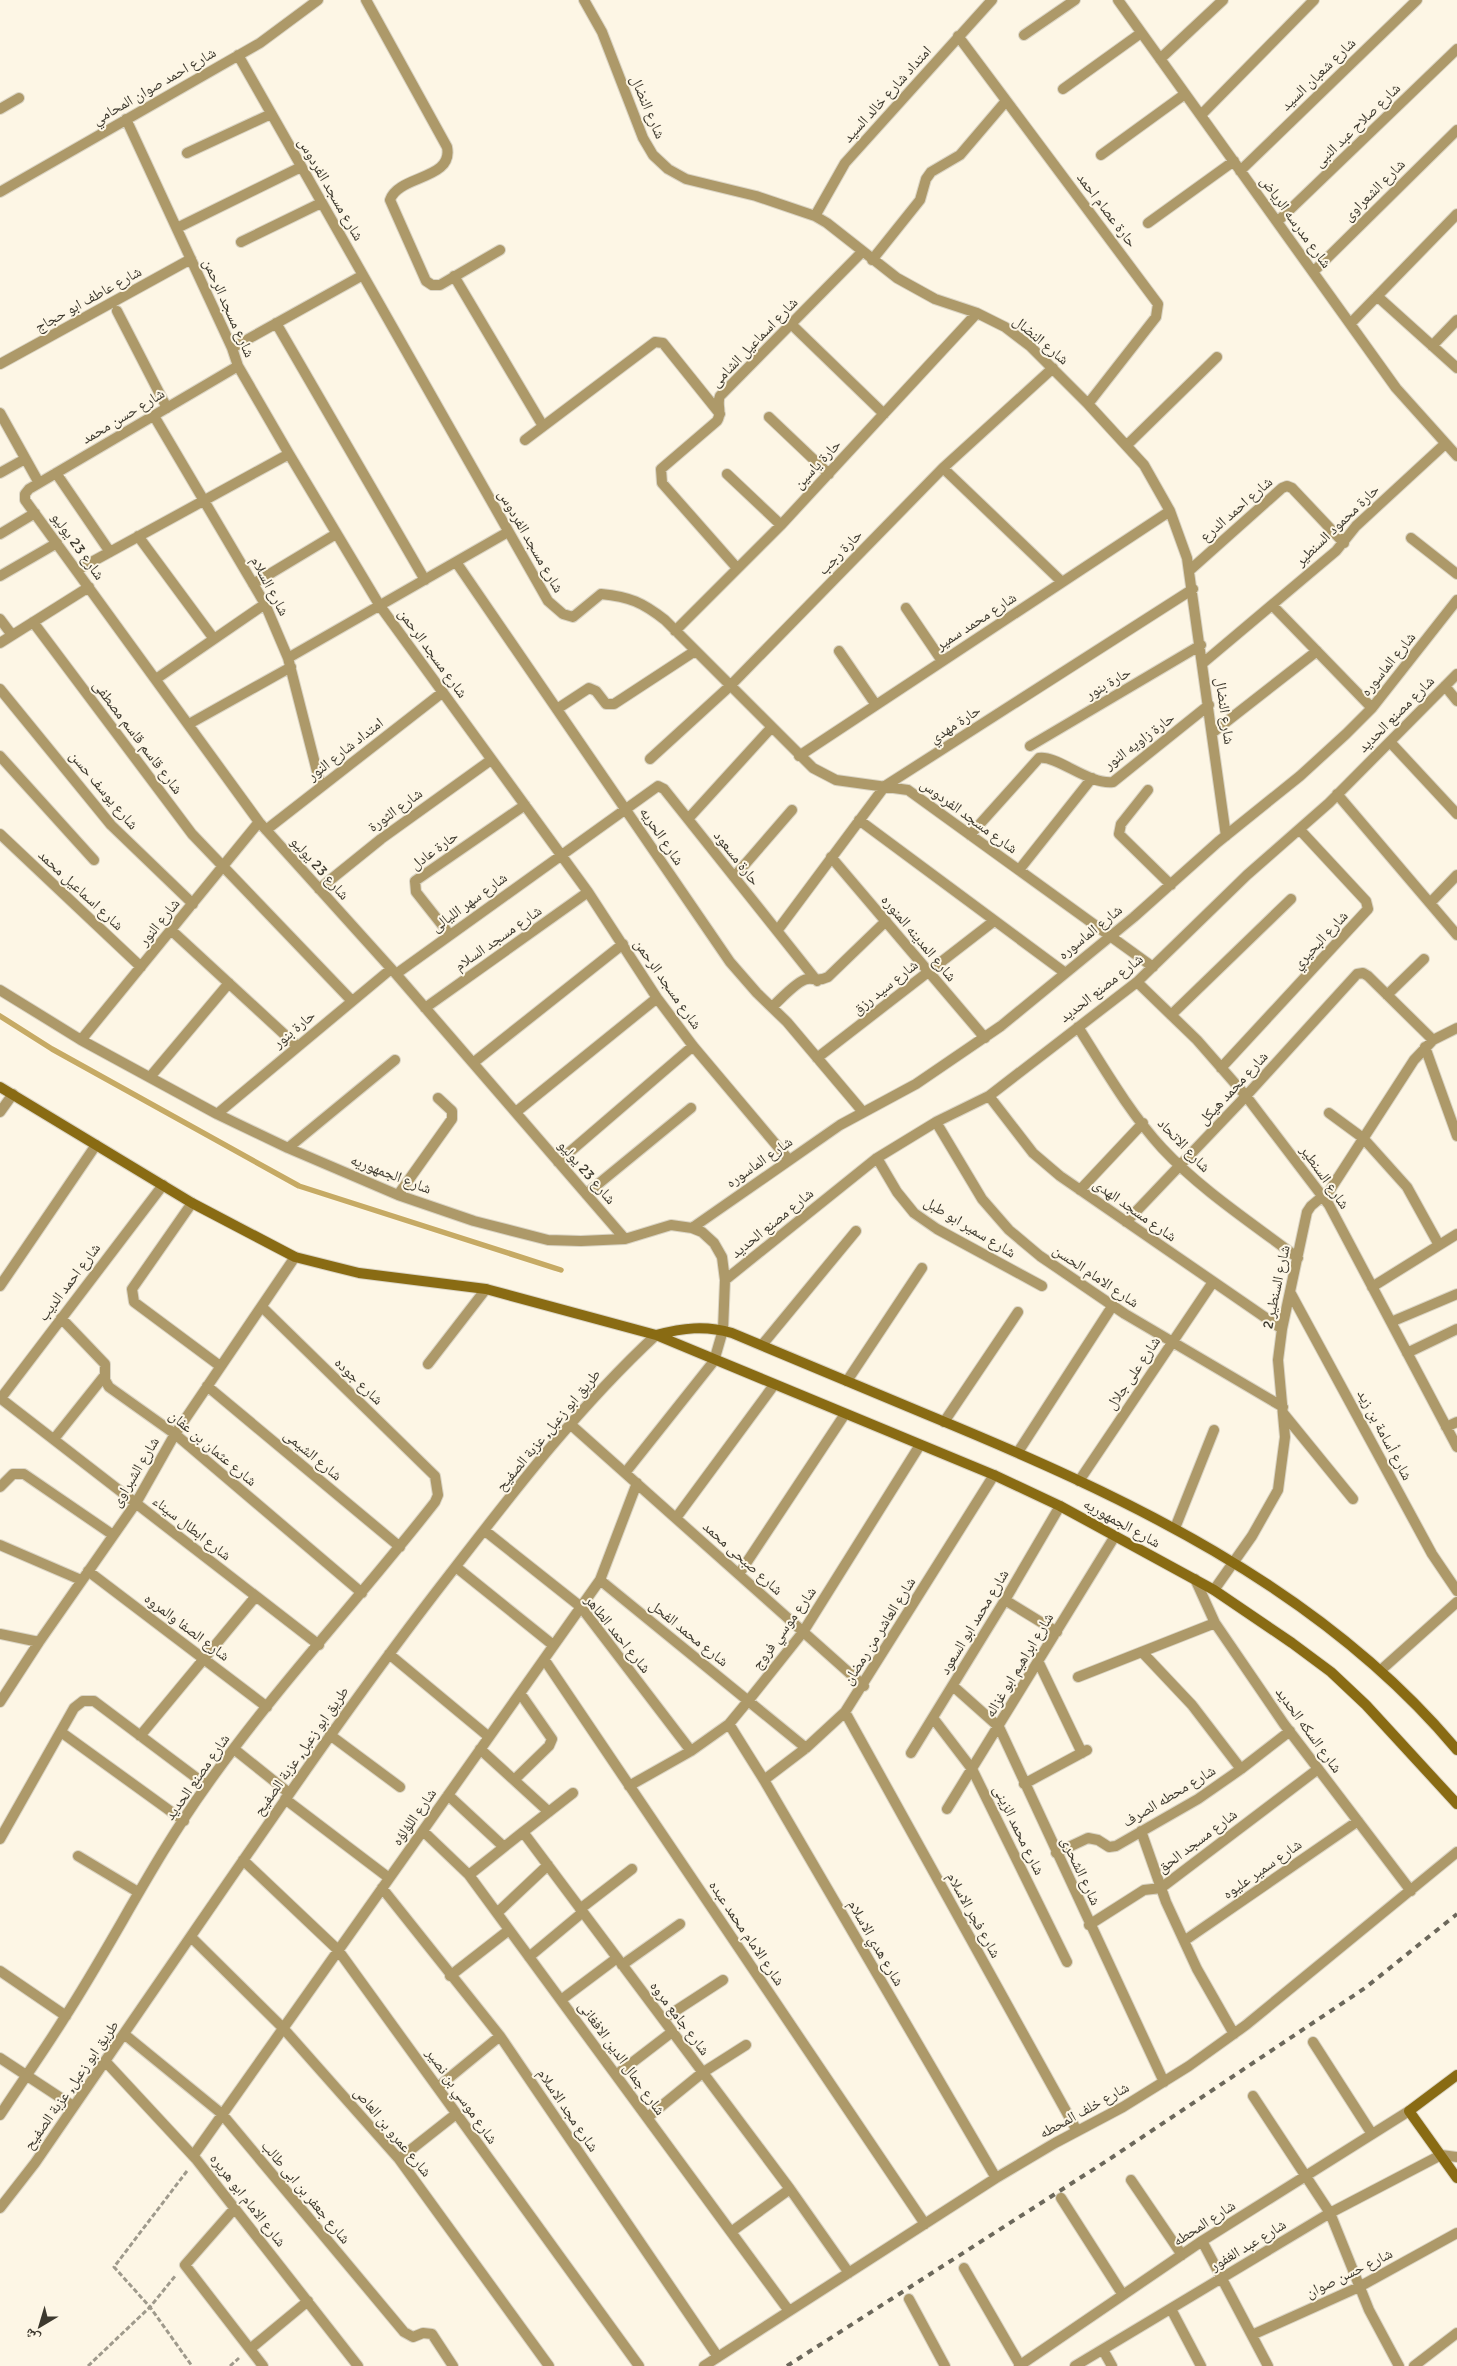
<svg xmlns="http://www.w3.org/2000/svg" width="1457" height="2366" viewBox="0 0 1457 2366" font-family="Signika,'Noto Naskh Arabic',sans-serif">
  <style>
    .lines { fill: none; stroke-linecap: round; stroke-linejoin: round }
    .stream { stroke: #c6aa64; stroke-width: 5.5 }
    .street-casing { stroke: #dad4c4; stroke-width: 12 }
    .secondary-casing { stroke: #dad4c4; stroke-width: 12 }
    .path { stroke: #9f9a8c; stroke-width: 3; stroke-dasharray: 5 2.5; stroke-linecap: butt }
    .street { stroke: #ad9969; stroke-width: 10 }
    .secondary { stroke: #896b13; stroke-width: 10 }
    .rail { stroke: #6c685b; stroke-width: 4; stroke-dasharray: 6 6; stroke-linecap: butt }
    .labels { text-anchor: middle; stroke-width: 4; stroke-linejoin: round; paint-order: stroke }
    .street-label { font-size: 15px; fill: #3d392e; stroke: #fdf6e5 }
  </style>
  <rect width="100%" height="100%" fill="#fdf6e5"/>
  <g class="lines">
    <!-- stream -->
    <path class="stream" d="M 0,1016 L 52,1049 L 299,1186 L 561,1270"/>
    <!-- street casing -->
    <g class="street-casing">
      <path id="street" d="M 366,0 L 447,147 C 454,180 398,175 390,200 L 426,281 L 432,285 L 440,285 L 500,250
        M 584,0 L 602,32 L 643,138 L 653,155 L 668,169 L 686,179 L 756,196 L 815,216 L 827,223 L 897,278 L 935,299 L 977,313 L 1005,327 L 1030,346 L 1088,404 L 1144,465 L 1170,511 L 1187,558 L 1226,836
        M 1118,0 L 1396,388 L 1457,456
        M 1024,35 L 1075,0
        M 958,36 L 1158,304 L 1156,317 L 1088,404
        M 238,55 L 548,601 L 563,614 L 573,617 L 601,594 C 630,597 642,602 665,620 L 813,768 L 836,780 L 908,790 L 1153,967
        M 1160,59 L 1223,0
        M 1063,89 L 1141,33
        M 0,109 L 19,98
        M 1201,115 L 1314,0
        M 126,119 L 232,348 L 238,366 L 289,454 L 380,606 L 588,892 L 657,998 L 693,1046 L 789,1160
        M 187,153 L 271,114
        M 1101,155 L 1185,94
        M 1240,171 L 1417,0
        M 0,192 L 260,43 L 318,0
        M 815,216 L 845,163 L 992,0
        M 1277,222 L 1457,49
        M 1148,223 L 1234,161
        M 177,228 L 301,167
        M 241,242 L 321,203
        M 872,260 L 920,200 L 926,179 L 931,172 L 960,155 L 1006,101
        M 1313,272 L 1457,130
        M 454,276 L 543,426
        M 1377,296 L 1457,368
        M 117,311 L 167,408
        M 276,323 L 425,580
        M 791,324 L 884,414
        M 1350,324 L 1457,214
        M 1432,346 L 1457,320
        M 232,348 L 363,275
        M 0,364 L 191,259
        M 238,366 L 29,489 L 25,494 L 25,500 L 259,822 L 396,974 L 625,1239
        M 0,413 L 39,483
        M 154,416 L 265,604 L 288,658 L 321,787
        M 769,417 L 829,474
        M 525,440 L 655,342 L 663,343 L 720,414
        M 1127,445 L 1217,357
        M 943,468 L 1062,582
        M 0,473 L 25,459
        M 56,473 L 110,552
        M 727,474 L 781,525
        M 0,534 L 35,513
        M 138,536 L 214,639
        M 1411,538 L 1457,574
        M 456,562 L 730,962 L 757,993 L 787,1022 L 863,1112
        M 737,568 L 662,483 L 661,469 L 717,421 C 723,412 716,405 720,396 L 862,252
        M 77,570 L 289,454
        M 1190,570 L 1282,488 L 1287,486 L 1292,488 L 1344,543
        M 0,576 L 57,543
        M 253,584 L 336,534
        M 1272,605 L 1372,708
        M 906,608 L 942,661
        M 0,619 L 12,635
        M 33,622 L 192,834 L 352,1001
        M 675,631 L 781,525 L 977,313
        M 0,643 L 89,587
        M 839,651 L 876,705
        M 288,658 L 508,532
        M 1203,663 L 1336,551 L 1356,526 L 1445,444
        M 156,679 L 265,604
        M 1445,686 L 1457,701
        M 0,689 L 111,825 L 193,904
        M 557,709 L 589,688 L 596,691 L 606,704 L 614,704 L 695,651
        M 189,724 L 291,667
        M 1212,733 L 1317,651
        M 1390,742 L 1457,814
        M 1030,746 L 1201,645
        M 0,756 L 94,860
        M 799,756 L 1170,511
        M 650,759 L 730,686 L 943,468 L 1053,368
        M 1148,790 L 1121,824 L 1119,834 L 1171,885
        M 1337,794 L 1457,935
        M 688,819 L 771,728
        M 859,820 L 1064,972
        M 266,830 L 443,692
        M 0,834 L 141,967
        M 970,835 L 1039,758 C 1057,755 1089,785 1113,782 L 1209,705
        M 831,857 L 985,1038
        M 1019,870 L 1092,778
        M 734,877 L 792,810
        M 319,889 L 381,839 L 491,760
        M 1430,903 L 1457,875
        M 171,930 L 297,1046
        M 777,931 L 885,786 L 1193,589
        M 450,935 L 416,892 L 415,881 L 525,805
        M 396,974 L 658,786 L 664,789 L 817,981
        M 1137,982 L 1197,1040 L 1246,1096 L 1329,1205 L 1457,1447
        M 0,990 L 81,1040 L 217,1114 L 288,1148 L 398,1195 L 474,1221 L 548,1240 L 581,1241 L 625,1239 L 671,1225 L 692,1228 L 702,1232 L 714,1243 L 722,1257 L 725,1280 L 723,1330 L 714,1361 L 625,1473
        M 1387,995 L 1424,959
        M 772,1007 C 781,999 793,985 804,980 C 812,976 816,983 828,977 L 886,921
        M 425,1008 L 588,892
        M 1171,1015 L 1291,899
        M 1078,1027 C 1104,1068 1129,1112 1162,1148 C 1201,1190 1252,1223 1298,1258
        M 81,1040 L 259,822
        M 1425,1047 L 1457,1136
        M 817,1058 L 994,921
        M 473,1063 L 623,944
        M 1221,1068 L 1368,909 L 1366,901 L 1300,830
        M 150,1077 L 229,983
        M 989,1096 L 1033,1153 L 1060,1176 L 1282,1329
        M 0,1112 L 13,1094
        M 516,1112 L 657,998
        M 1329,1113 L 1363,1138 L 1407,1187 L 1439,1245
        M 217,1114 L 391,969
        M 936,1122 L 982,1199 L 1009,1230 L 1040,1256 L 1125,1314 L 1283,1407
        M 288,1148 L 395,1060
        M 877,1158 L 897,1192 L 914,1213 L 937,1229 L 1042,1286
        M 558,1162 L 693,1046
        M 1080,1190 L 1143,1123
        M 586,1194 L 691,1108
        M 398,1195 L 452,1119 L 452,1111 L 438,1098
        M 192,1203 L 132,1289 L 134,1302 L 220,1366
        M 1126,1222 L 1246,1096 L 1357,974 L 1363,973 L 1368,976 L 1433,1040
        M 692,1228 L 840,1125 L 916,1084 L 1001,1026 L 1134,917 L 1218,842 L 1300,776 L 1346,734 L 1372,708 L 1457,600
        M 725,1280 L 877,1158 L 936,1122 L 989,1096 L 1137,982 L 1247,875 L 1329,803 L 1457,674
        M 0,1286 L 96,1145
        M 1372,1287 L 1457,1234
        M 1290,1292 L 1432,1554 L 1457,1591
        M 61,1318 L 105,1364 L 105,1380 L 109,1387 L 175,1434 L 362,1593
        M 1391,1322 L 1457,1294
        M 762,1345 L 856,1231
        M 1407,1353 L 1457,1329
        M 428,1364 L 486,1289
        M 847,1381 L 922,1268
        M 207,1386 L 400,1547
        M 0,1398 L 319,1645
        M 1,1398 L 163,1185
        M 1283,1413 L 1353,1499
        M 944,1422 L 1018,1312
        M 570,1424 L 864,1686
        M 1446,1427 L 1457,1422
        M 54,1439 L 105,1375
        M 1018,1452 L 1113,1305
        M 1079,1481 L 1213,1282
        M 0,1487 L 13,1474 L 24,1474 L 113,1535
        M 676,1518 L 774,1385
        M 1175,1528 L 1214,1430
        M 484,1530 L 581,1607 L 691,1751
        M 0,1545 L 81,1580
        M 456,1567 L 553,1645
        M 88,1571 L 267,1707
        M 739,1574 L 845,1414
        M 1195,1579 L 1215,1623 L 1284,1724 L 1411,1891
        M 600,1580 L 806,1748
        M 1214,1590 L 1252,1536 L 1278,1490 L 1285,1437 L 1278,1360 L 1282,1329 L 1307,1212 L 1311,1206 L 1330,1190 L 1414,1060 L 1433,1040 L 1457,1028
        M 1005,1600 L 1057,1632
        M 0,1634 L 39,1642
        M 1142,1652 L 1192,1705 L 1241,1769
        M 389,1654 L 489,1737
        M 544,1659 L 925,2224
        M 1038,1661 L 1082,1753
        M 1381,1670 L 1457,1602
        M 1078,1677 L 1215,1623
        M 953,1686 L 999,1727 L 1164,2082
        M 0,1702 L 39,1642 L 136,1503 L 175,1434 L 295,1257
        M 845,1712 L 1077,2131
        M 933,1718 L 972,1769 L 1067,1962
        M 729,1724 L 764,1780 L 996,2178
        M 61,1732 L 184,1821
        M 330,1735 L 400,1787
        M 140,1736 L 256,1596
        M 234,1749 L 289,1793
        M 480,1749 L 549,1812
        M 911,1753 L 1005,1600 L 1060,1506
        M 514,1780 L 549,1746 L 552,1739 L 520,1693
        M 764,1780 L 806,1748 L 845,1712 L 994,1475
        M 1024,1784 L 1087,1750
        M 629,1786 L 691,1751 L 729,1724 L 748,1701 L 803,1632 L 920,1445
        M 573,1793 L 523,1832 L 790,2189 L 849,2273
        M 448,1795 L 504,1847
        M 285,1799 L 389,1878
        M 947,1809 L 1115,1536
        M 423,1831 L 469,1875 L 789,2311
        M 1141,1831 L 1166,1902 L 1197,1969 L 1234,2034
        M 0,1839 L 74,1708 L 83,1701 L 94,1701 L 206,1785
        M 1056,1853 L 1088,1838 L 1098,1840 L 1109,1847 L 1116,1846 L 1198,1799 L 1241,1769 L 1290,1731
        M 78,1856 L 138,1892
        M 243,1860 L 338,1950 L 639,2366
        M 469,1875 L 523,1832
        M 382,1888 L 500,2036 L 718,2357
        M 580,1909 L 632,1869
        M 497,1913 L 548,1865
        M 1089,1925 L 1144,1890 L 1161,1888 L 1318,1769
        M 191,1937 L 283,2028 L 399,2159 L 549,2366
        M 1184,1941 L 1358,1821
        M 529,1957 L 583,1912
        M 622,1965 L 680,1924
        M 0,1971 L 66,2016
        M 450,1976 L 509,1930
        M 561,2000 L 617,1958
        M 663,2019 L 723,1980
        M 124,2034 L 222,2114 L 404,2332 L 413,2337 L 423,2333 L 432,2334 L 453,2366
        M 1313,2042 L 1372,2134
        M 0,2058 L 73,2106
        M 105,2061 L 196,2159 L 358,2366
        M 616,2075 L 672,2032
        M 438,2087 L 500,2036
        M 1253,2096 L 1330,2213 L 1369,2310 L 1399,2366
        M 0,2115 C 21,2083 43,2052 63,2020 C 113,1943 153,1860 207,1785 C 277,1686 361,1597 435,1502 L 438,1495 L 435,1476 L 262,1307
        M 648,2117 L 702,2073 L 746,2045
        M 193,2156 L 600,1580 L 637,1483
        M 399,2159 L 456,2114
        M 1131,2180 L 1182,2255
        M 1061,2198 L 1123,2295
        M 0,2208 L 35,2163 C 87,2087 139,2012 191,1936 C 271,1820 350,1704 436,1592 C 505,1503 573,1412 656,1335
        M 235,2208 L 185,2265 L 263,2366
        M 731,2232 L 790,2189
        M 1202,2241 L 1268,2366
        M 964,2268 L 1020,2365
        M 909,2299 L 945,2366
        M 1171,2309 L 1201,2366
        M 1252,2335 L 1359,2287 L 1457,2233
        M 250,2349 L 308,2301
        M 1103,2350 L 1112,2366
        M 704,2366 L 996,2178 L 1055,2143 L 1123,2107 L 1189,2066 L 1246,2025 L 1457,1852
        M 1019,2366 L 1202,2241 L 1409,2111
        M 1075,2366 L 1330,2213 L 1441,2155 L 1457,2157
        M 1414,2366 L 1457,2333"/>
    </g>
    <!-- secondary casing -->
    <g class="secondary-casing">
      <path id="secondary" d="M 0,1087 L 192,1203 L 295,1257 L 359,1273 L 486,1289 L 656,1335 L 994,1475 L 1060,1506 L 1214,1590 L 1292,1643 L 1331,1672 L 1366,1705 L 1457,1804
        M 656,1335 C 683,1328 705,1325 732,1333 C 798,1360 863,1388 928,1415 C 1122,1495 1320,1586 1457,1750
        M 1457,2075 L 1409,2111 L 1457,2178"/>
    </g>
    <!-- path -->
    <path class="path" d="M 187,2171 L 114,2267 L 150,2307 L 192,2366
      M 88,2366 L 150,2307 L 176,2275
      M 230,2366 L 239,2358"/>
    <!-- street -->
    <use href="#street" class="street"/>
    <!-- secondary -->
    <use href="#secondary" class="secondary"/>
    <!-- rail -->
    <path class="rail" d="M 787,2366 L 1108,2160 L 1365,1988 L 1457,1914"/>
  </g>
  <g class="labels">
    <!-- street labels -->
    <g class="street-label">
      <text transform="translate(1318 74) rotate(-44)" y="5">شارع شعبان السيد</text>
      <text transform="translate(154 86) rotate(-30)" y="5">شارع احمد صوان المحامي</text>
      <text transform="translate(887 94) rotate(-48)" y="5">امتداد شارع خالد السيد</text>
      <text transform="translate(648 107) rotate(67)" y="5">شارع النضال</text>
      <text transform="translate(1357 125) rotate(-44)" y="5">شارع صلاح عبد النبى</text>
      <text transform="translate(331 189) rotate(60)" y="5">شارع مسجد الفردوس</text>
      <text transform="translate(1374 190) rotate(-45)" y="5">شارع الشعراوى</text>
      <text transform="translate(1107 210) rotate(53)" y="5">حارة عصام احمد</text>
      <text transform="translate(1296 222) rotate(54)" y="5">شارع مدرسه الرياض</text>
      <text transform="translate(88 299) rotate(-29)" y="5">شارع عاطف ابو حجاج</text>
      <text transform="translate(229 308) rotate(66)" y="5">شارع مسجد الرحمن</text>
      <text transform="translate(1041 340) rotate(40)" y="5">شارع النضال</text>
      <text transform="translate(754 342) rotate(-46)" y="5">شارع اسماعيل الشامى</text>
      <text transform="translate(123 416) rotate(-31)" y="5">شارع حسن محمد</text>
      <text transform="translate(817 464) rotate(-47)" y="5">حارة ياسين</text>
      <text transform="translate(1236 509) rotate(-41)" y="5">شارع احمد الدرع</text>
      <text transform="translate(1337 525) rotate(-44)" y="5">حارة محمود السنطير</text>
      <text transform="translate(531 541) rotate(60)" y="5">شارع مسجد الفردوس</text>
      <text transform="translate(78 546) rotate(54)" y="5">شارع 23 يوليو</text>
      <text transform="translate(840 552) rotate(-46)" y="5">حارة رجب</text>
      <text transform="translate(270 586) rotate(62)" y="5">شارع السلام</text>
      <text transform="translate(976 621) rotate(-33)" y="5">شارع محمد سمير</text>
      <text transform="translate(433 653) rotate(54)" y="5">شارع مسجد الرحمن</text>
      <text transform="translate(1388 664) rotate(-51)" y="5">شارع الماسوره</text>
      <text transform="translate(1108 683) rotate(-30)" y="5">حارة بنور</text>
      <text transform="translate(1225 711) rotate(82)" y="5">شارع النضال</text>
      <text transform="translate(1396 714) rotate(-45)" y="5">شارع مصنع الحديد</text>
      <text transform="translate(955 724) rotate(-33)" y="5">حارة مهدي</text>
      <text transform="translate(138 737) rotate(53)" y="5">شارع قاسم قاسم مصطفى</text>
      <text transform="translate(1139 741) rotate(-37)" y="5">حارة زاويه النور</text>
      <text transform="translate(345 749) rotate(-38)" y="5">امتداد شارع النور</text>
      <text transform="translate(104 790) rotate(50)" y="5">شارع يوسف حسن</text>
      <text transform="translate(395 810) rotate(-36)" y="5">شارع الثورة</text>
      <text transform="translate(969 816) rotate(36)" y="5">شارع مسجد الفردوس</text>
      <text transform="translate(662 836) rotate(56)" y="5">شارع الحريه</text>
      <text transform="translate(434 850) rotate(-36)" y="5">حارة عادل</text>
      <text transform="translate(737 858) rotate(52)" y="5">حارة مسعود</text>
      <text transform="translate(320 868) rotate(48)" y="5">شارع 23 يوليو</text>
      <text transform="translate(81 890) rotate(43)" y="5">شارع اسماعيل محمد</text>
      <text transform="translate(469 902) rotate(-36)" y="5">شارع سهر الليالى</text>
      <text transform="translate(159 922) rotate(-51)" y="5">شارع النور</text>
      <text transform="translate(1090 932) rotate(-39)" y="5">شارع الماسوره</text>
      <text transform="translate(498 938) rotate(-35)" y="5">شارع مسجد السلام</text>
      <text transform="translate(919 938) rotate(50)" y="5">شارع المدينه المنوره</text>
      <text transform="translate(1320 940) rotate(-47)" y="5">شارع البحيري</text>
      <text transform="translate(668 984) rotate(55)" y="5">شارع مسجد الرحمن</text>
      <text transform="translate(885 987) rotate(-38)" y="5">شارع سيد رزق</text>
      <text transform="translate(1101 988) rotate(-38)" y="5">شارع مصنع الحديد</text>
      <text transform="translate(294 1029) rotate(-40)" y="5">حارة بنور</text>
      <text transform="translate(1233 1088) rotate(-47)" y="5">شارع محمد هيكل</text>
      <text transform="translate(1184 1145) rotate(46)" y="5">شارع الاتحاد</text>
      <text transform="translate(759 1162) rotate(-35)" y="5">شارع الماسوره</text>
      <text transform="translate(587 1172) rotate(49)" y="5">شارع 23 يوليو</text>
      <text transform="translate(391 1174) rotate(21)" y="5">شارع الجمهوريه</text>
      <text transform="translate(1325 1177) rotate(55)" y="5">شارع السنطير</text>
      <text transform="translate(1135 1210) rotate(35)" y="5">شارع مسجد الهدى</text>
      <text transform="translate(772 1223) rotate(-39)" y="5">شارع مصنع الحديد</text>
      <text transform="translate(970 1227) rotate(31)" y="5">شارع سمير ابو طبل</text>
      <text transform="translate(1096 1276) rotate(34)" y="5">شارع الامام الحسن</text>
      <text transform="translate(69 1282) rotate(-53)" y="5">شارع احمد الديب</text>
      <text transform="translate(1276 1287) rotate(-78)" y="5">شارع السنطير 2</text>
      <text transform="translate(1133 1373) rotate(-56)" y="5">شارع على جلال</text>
      <text transform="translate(359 1381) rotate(44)" y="5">شارع جوده</text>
      <text transform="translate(548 1430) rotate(-50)" y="5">طريق ابو زعبل, عزبة الصفيح</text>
      <text transform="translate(1385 1435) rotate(62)" y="5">شارع أسامة بن زيد</text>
      <text transform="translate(213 1448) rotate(40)" y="5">شارع عثمان بن عفان</text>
      <text transform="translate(313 1455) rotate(40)" y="5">شارع الشيمى</text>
      <text transform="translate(135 1472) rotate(-59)" y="5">شارع الشبراوى</text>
      <text transform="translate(1122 1523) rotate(29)" y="5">شارع الجمهوريه</text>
      <text transform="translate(192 1528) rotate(38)" y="5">شارع ابطال سيناء</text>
      <text transform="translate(743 1558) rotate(42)" y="5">شارع صبحى محمد</text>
      <text transform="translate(974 1622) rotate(-59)" y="5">شارع محمد ابو السعود</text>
      <text transform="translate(187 1627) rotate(37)" y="5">شارع الصفا والمروه</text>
      <text transform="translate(784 1628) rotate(-54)" y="5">شارع موسي فروج</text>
      <text transform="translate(879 1631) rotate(-58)" y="5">شارع العاشر من رمضان</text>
      <text transform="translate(689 1633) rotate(39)" y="5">شارع محمد الفحل</text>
      <text transform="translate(618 1634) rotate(51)" y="5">شارع احمد الطاهر</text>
      <text transform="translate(1019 1665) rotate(-59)" y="5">شارع ابراهيم ابو غزاله</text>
      <text transform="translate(1309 1730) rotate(54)" y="5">شارع السكه الحديد</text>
      <text transform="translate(301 1751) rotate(-55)" y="5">طريق ابو زعبل, عزبة الصفيح</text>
      <text transform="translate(197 1777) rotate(-55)" y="5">شارع مصنع الحديد</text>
      <text transform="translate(1169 1796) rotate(-31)" y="5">شارع محطه الصرف</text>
      <text transform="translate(414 1817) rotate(-55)" y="5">شارع اللؤلؤه</text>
      <text transform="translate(1019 1830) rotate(64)" y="5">شارع محمد الزينى</text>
      <text transform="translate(1197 1841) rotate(-37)" y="5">شارع مسجد الحق</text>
      <text transform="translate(1262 1869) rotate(-35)" y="5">شارع سمير عليوه</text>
      <text transform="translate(1081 1871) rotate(65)" y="5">شارع الشحرى</text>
      <text transform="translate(974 1915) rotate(61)" y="5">شارع فجر الاسلام</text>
      <text transform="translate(747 1933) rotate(56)" y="5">شارع الامام محمد عبده</text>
      <text transform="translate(876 1943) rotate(60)" y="5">شارع هدي الاسلام</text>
      <text transform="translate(680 2018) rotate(53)" y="5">شارع جامع مروه</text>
      <text transform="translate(622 2058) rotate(54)" y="5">شارع جمال الدين الافغانى</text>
      <text transform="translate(71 2085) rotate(-55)" y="5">طريق ابو زعبل, عزبة الصفيح</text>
      <text transform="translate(462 2096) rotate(55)" y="5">شارع موسي بن نصير</text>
      <text transform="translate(568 2110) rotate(56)" y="5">شارع مجد الاسلام</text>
      <text transform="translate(1084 2110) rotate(-29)" y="5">شارع خلف المحطه</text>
      <text transform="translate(393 2132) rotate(50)" y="5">شارع عمرو بن العاص</text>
      <text transform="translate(306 2192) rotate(50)" y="5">شارع جعفر بن ابى طالب</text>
      <text transform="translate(248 2200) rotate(52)" y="5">شارع الامام ابو هريره</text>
      <text transform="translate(1204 2223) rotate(-33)" y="5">شارع المحطه</text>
      <text transform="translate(1248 2245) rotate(-31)" y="5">شارع عبد الغفور</text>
      <text transform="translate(1349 2273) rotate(-26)" y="5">شارع حسن صوان</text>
    </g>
  </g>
  <!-- north arrow -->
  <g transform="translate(40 2326) rotate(218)" stroke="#fdf6e5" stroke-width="4" paint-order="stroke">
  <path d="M0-4L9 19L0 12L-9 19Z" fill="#3d392e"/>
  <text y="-8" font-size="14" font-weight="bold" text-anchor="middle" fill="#3d392e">ش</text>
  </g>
</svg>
